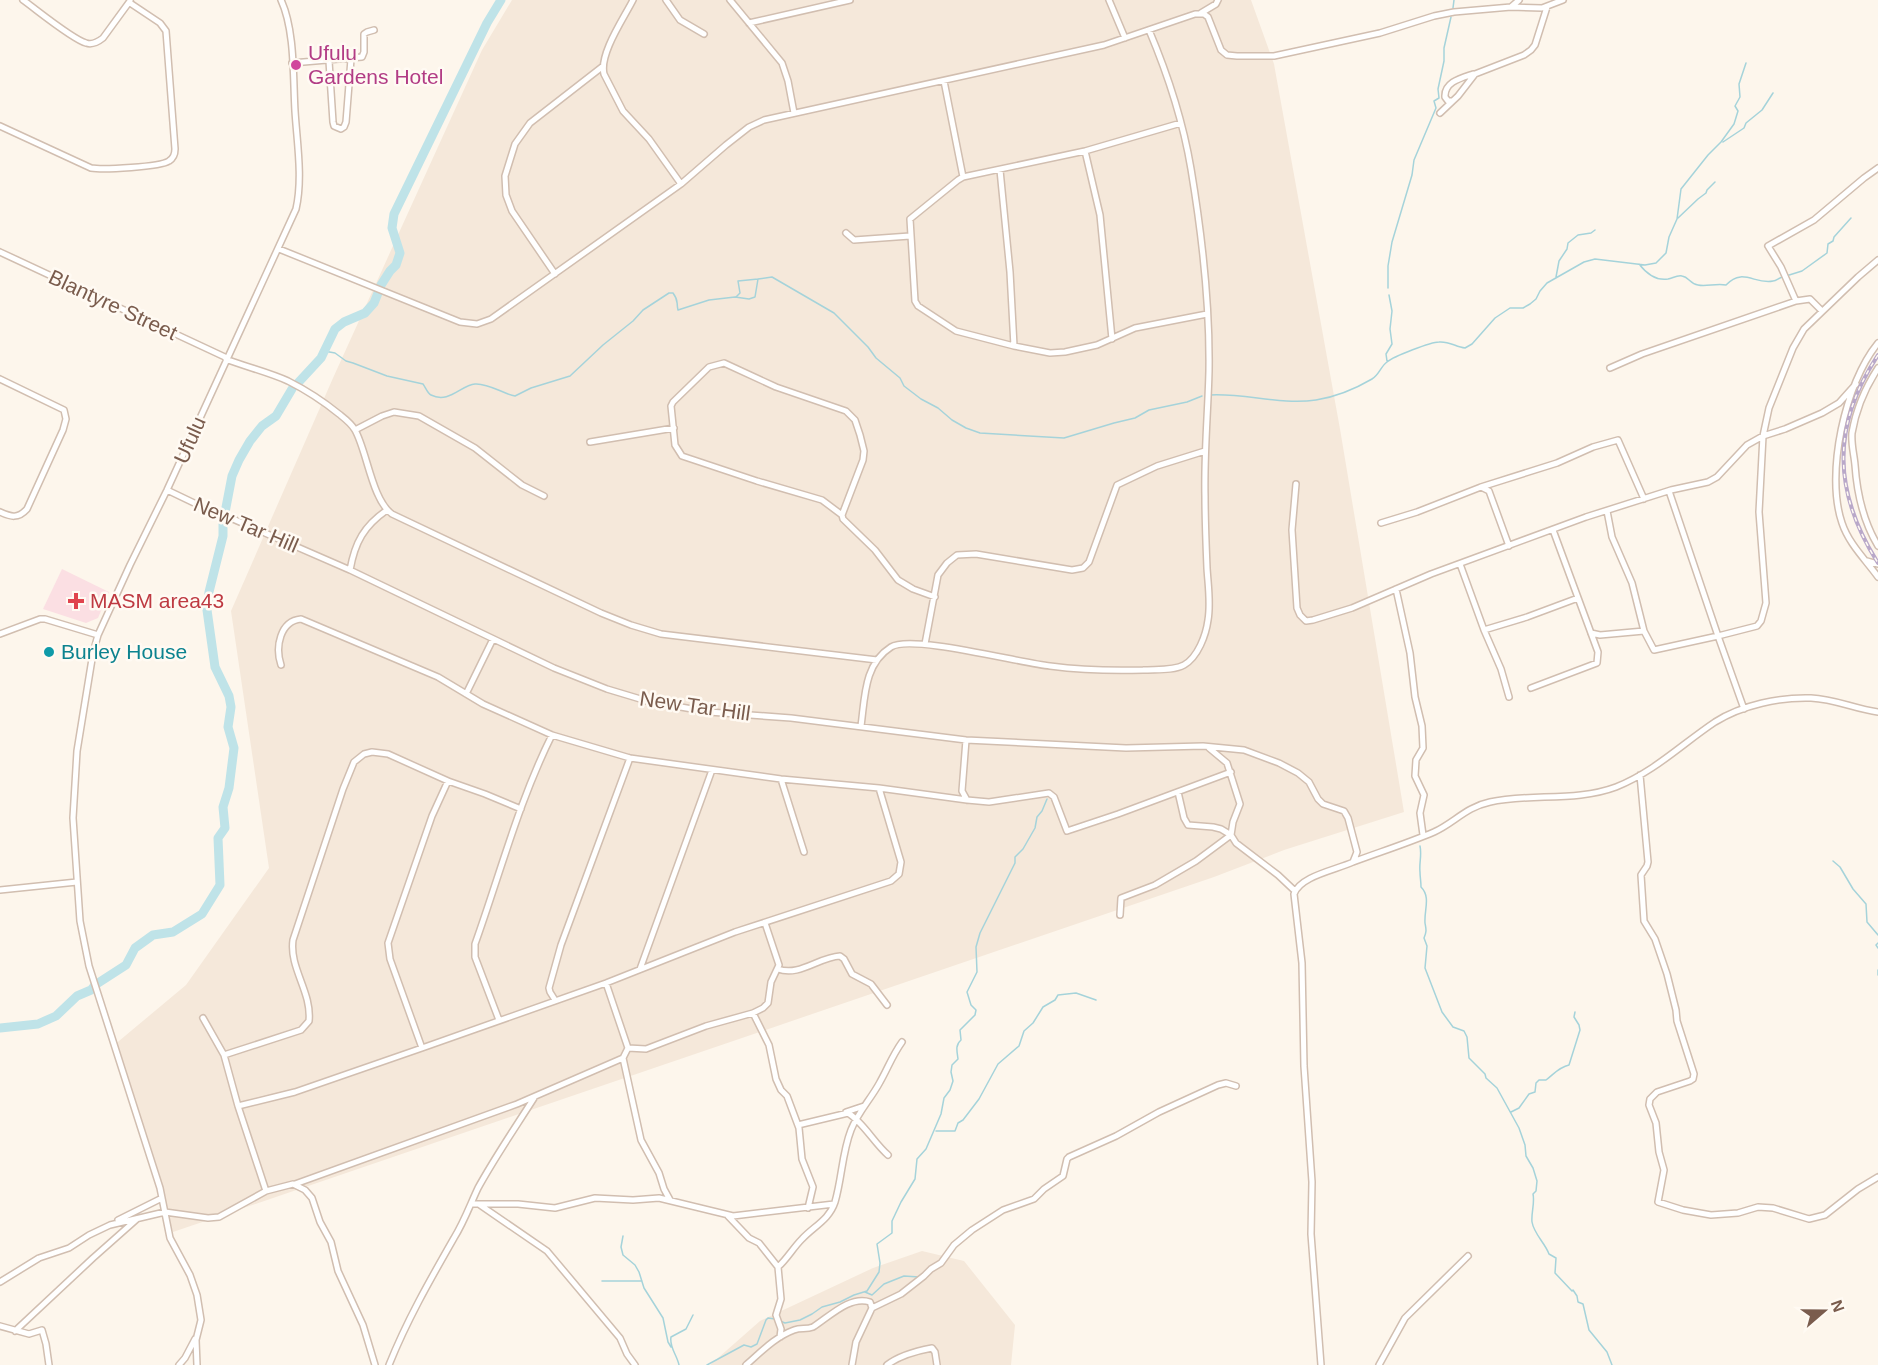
<svg xmlns="http://www.w3.org/2000/svg" width="1878" height="1365" viewBox="0 0 1878 1365" font-family="Helvetica,sans-serif">
  <style>
    .residential { fill: #f5e8da }
    .medical { fill: #fbdfe3 }
    .lines { fill: none; stroke-linecap: round; stroke-linejoin: round }
    .stream { stroke: #a5d3da; stroke-width: 1.5 }
    .river { stroke: #bfe3e8; stroke-width: 9 }
    .minor-casing { stroke: #d1beb0; stroke-width: 8 }
    .minor { stroke: #fff; stroke-width: 5 }
    .rail-casing { stroke: #b9a8c9; stroke-width: 4 }
    .rail { stroke: #fffaf3; stroke-width: 1.5; stroke-dasharray: 4.5; stroke-linecap: butt }
    .hotel-dot { fill: #d1479c; stroke: #fffaf3; stroke-width: 2 }
    .health-dot { fill: #e0444e; stroke: #fffaf3; stroke-width: 2 }
    .culture-dot { fill: #0f9aa8; stroke: #fffaf3; stroke-width: 2 }
    .labels { text-anchor: middle; stroke-width: 5; stroke-linejoin: round; paint-order: stroke }
    .hotel-label { font-size: 21px; fill: #b23c85; stroke: #fffaf3; text-anchor: start }
    .street-label { font-size: 21px; fill: #7a5c4d; stroke: #fffaf3 }
    .health-label { font-size: 21px; fill: #be3a42; stroke: #fffaf3; text-anchor: start }
    .culture-label { font-size: 21px; fill: #0d838f; stroke: #fffaf3; text-anchor: start }
  </style>
  <rect width="100%" height="100%" fill="#fdf6ec"/>
  <!-- residential -->
  <path class="residential" d="M 512,0 L 1251,0 L 1274,64 L 1340,429 L 1404,812 L 1284,850 L 1214,877 L 173,1232 L 113,1046 L 186,985 L 269,868 L 231,611 L 333,378 L 482,50 Z
    M 922,1251 L 964,1261 L 1015,1325 L 1011,1365 L 710,1365 L 760,1321 L 873,1268 Z"/>
  <!-- medical -->
  <path class="medical" d="M 62,569 L 109,592 L 98,618 L 86,623 L 43,609 Z"/>
  <g class="lines">
    <!-- stream -->
    <path class="stream" d="M 1453,8 L 1454,0
      M 1723,142 L 1744,128 L 1746,123 L 1762,110 L 1773,93
      M 1678,218 L 1698,199 L 1706,193 L 1707,190 L 1715,182
      M 1639,264 C 1646,273 1656,281 1668,279 C 1673,278 1677,275 1682,276 C 1689,277 1690,284 1698,285 C 1706,287 1716,283 1726,285 C 1743,267 1755,285 1773,281 C 1776,281 1779,278 1782,277
      M 1786,276 L 1802,271 L 1827,253 L 1828,244 L 1833,241 L 1834,237 L 1851,218
      M 1556,277 L 1559,261 L 1567,249 L 1568,243 L 1578,235 L 1591,233 L 1595,230
      M 1388,288 L 1388,266 L 1392,242 L 1412,175 L 1414,160 L 1436,108 L 1434,101 L 1439,98 L 1438,89 L 1444,61 L 1444,48 L 1451,17
      M 736,297 L 740,293 L 738,281 L 758,279
      M 324,351 L 335,353 L 346,361 L 353,363 L 387,376 L 423,384 C 426,388 427,393 431,395 C 449,404 461,385 475,384 C 489,383 503,394 515,396 L 531,388 L 570,376 L 603,345 L 633,321 L 643,310 L 669,293 L 673,293 C 679,301 676,301 678,310 L 709,300 L 735,297 L 749,299 L 755,297 L 758,279 L 772,277 L 834,313 L 868,347 L 876,358 L 900,378 L 904,386 L 921,399 L 938,408 L 952,420 L 966,428 L 980,433 L 1064,438 L 1114,423 L 1135,418 L 1149,410 L 1187,402 L 1202,396
      M 1387,361 L 1386,354 L 1392,344 L 1390,329 L 1392,311 L 1389,295
      M 1210,395 C 1245,393 1280,405 1316,400 C 1335,397 1355,389 1372,379 C 1379,375 1381,366 1387,362 C 1394,356 1431,342 1439,342 C 1449,341 1456,347 1465,348 L 1472,344 L 1495,318 L 1510,308 L 1523,308 L 1530,304 L 1536,299 L 1540,291 L 1547,283 L 1584,262 L 1595,259 L 1645,265 L 1656,263 L 1666,253 L 1669,237 L 1677,219 L 1681,189 L 1708,155 L 1721,142 L 1734,124 L 1738,111 L 1735,106 L 1740,97 L 1739,84 L 1746,63
      M 1420,846 C 1422,855 1419,863 1420,872 C 1420,877 1421,881 1421,887 C 1431,897 1424,910 1425,923 C 1426,929 1427,931 1424,938 L 1427,946 L 1425,968 L 1442,1012 L 1453,1027 L 1464,1031 L 1467,1037 L 1469,1058 L 1485,1074 L 1486,1078 L 1497,1088 L 1519,1128 L 1525,1145 L 1526,1156 L 1533,1168 L 1537,1181 L 1536,1191 L 1533,1194 C 1535,1203 1531,1213 1532,1222 C 1534,1234 1545,1243 1549,1254 L 1556,1258 L 1555,1273 L 1572,1291 L 1573,1290 L 1577,1296 L 1578,1302 L 1583,1304 L 1589,1330 L 1607,1352 L 1612,1365
      M 1833,861 L 1840,867 L 1853,889 L 1866,904 L 1867,922 L 1878,935
      M 1878,943 L 1876,945 L 1878,948
      M 1878,970 L 1878,975
      M 1511,1112 L 1519,1108 L 1529,1094 L 1535,1092 L 1536,1083 L 1539,1080 L 1546,1080 C 1554,1074 1559,1067 1569,1065 L 1580,1030 L 1579,1025 L 1574,1017 L 1575,1012
      M 936,1131 L 955,1131 L 958,1123 L 963,1120 L 979,1099 L 998,1064 L 1019,1046 L 1024,1031 L 1033,1023 L 1043,1007 L 1055,1000 L 1058,995 L 1076,993 L 1096,1000
      M 623,1236 L 621,1247 L 623,1255 L 635,1265 L 639,1272 L 644,1288 L 663,1318 L 668,1342 L 671,1347
      M 602,1281 L 642,1281
      M 865,1292 L 872,1295 L 884,1284 L 904,1276 L 919,1277
      M 780,1321 L 785,1323 L 800,1320 L 812,1314 L 822,1307 L 840,1302 L 854,1295 L 867,1291 L 879,1272 L 880,1263 L 877,1244 L 892,1233 L 892,1221 L 901,1202 L 915,1179 L 917,1159 L 926,1149 L 941,1114 L 944,1098 L 950,1090 L 953,1081 L 951,1072 L 952,1065 L 958,1059 C 957,1051 955,1045 961,1040 L 960,1030 L 975,1015 L 976,1010 L 971,1005 L 967,992 L 977,972 L 976,947 L 980,933 L 1015,863 L 1015,857 L 1023,849 L 1035,828 L 1037,817 L 1042,811 L 1047,799
      M 679,1365 C 677,1355 669,1347 671,1337 L 686,1329 L 693,1315
      M 707,1365 L 744,1345 L 751,1347 L 757,1344 L 766,1320 L 768,1318 L 775,1319"/>
    <!-- river -->
    <path class="river" d="M 381,285 L 390,271 L 396,265 L 400,253 L 392,228 L 394,214 L 487,23 L 501,0
      M 296,385 L 321,358 L 335,329 L 344,322 L 365,313 L 374,303 L 378,293
      M 0,1028 L 38,1024 L 56,1016 L 77,996 L 91,990 L 95,985 L 126,965 L 135,948 L 153,935 L 173,932 L 202,914 L 220,885 L 218,838 L 225,828 L 223,807 L 229,788 L 234,748 L 228,727 L 231,707 L 229,696 L 215,667 L 207,610 L 209,592 L 223,536 L 223,523 L 232,476 L 239,460 L 250,441 L 262,426 L 276,416 L 292,389"/>
    <!-- minor casing -->
    <g class="minor-casing">
      <path id="minor" d="M 23,0 C 37,10 72,39 86,43 C 92,45 98,42 103,38 L 130,1
        M 633,0 C 624,18 599,54 604,74 L 623,111 L 649,139 L 681,184
        M 666,0 L 680,20 L 704,34
        M 730,0 L 782,63 L 788,81 L 794,113
        M 1109,0 L 1125,38
        M 1511,7 L 1519,0
        M 1201,13 L 1216,4 L 1218,0
        M 749,23 L 850,0
        M 329,61 L 333,122 L 334,126 L 341,129 L 344,127 L 346,122 L 351,59
        M 292,63 L 362,57 L 364,52 L 364,34 L 367,32 L 374,30
        M 944,81 L 963,177
        M 1452,101 L 1448,101 L 1445,97 C 1444,82 1461,78 1473,74
        M 1440,113 L 1458,96 L 1475,74 L 1524,55 L 1531,50 L 1535,45 L 1547,7
        M 1181,123 L 1085,151 L 963,177 L 958,180 L 910,219 L 915,301 L 918,306 L 956,331 L 1014,346 L 1050,353 L 1065,352 L 1097,345 L 1135,328 L 1207,314
        M 0,126 L 91,168 C 103,170 160,167 169,161 C 174,158 175,154 175,149 L 166,31 L 160,23 L 130,3
        M 1085,151 L 1100,215 L 1112,339
        M 1000,170 L 1010,272 L 1014,346
        M 846,233 L 854,240 L 910,236
        M 279,249 L 460,322 L 477,324 L 491,319 L 681,184 L 726,145 L 749,127 L 764,120 L 1104,45 L 1195,14 L 1204,14 L 1208,17 L 1221,50 L 1227,55 L 1237,56 L 1274,56 L 1380,33 L 1434,16 L 1454,12 L 1511,7 L 1542,8 L 1563,0
        M 0,252 L 227,358
        M 555,274 L 512,211 L 506,195 L 505,176 L 515,144 L 530,123 L 602,67
        M 1796,301 L 1781,267 L 1768,246 L 1814,220 L 1864,178 L 1878,168
        M 1878,343 C 1845,383 1825,474 1842,523 C 1849,544 1865,559 1878,577
        M 226,359 C 246,367 268,372 288,381 C 306,390 323,401 339,414 C 344,418 351,423 355,430 C 367,451 372,500 392,514 L 601,613 L 631,625 L 661,634 L 877,660
        M 1610,368 L 1642,354 L 1796,301 L 1810,299 L 1822,311
        M 1878,368 C 1865,388 1856,409 1852,433 C 1851,444 1854,454 1855,465 C 1857,494 1863,521 1878,546
        M 0,379 L 64,410 L 66,419 L 63,430 L 27,509 C 18,519 11,517 0,512
        M 355,430 L 382,416 L 394,412 L 419,416 L 475,448 L 522,485 L 544,496
        M 590,442 L 674,428
        M 1296,484 L 1292,530 L 1297,608 L 1300,615 L 1306,621 L 1313,620 L 1352,608 L 1431,574 L 1586,517 L 1671,490 L 1708,482 L 1717,477 L 1747,445 L 1763,436 L 1785,429 L 1822,413 L 1839,403 L 1856,384
        M 1481,487 L 1557,463 L 1593,447 L 1618,440 L 1644,499
        M 167,490 L 215,513 L 233,519 L 350,570 L 554,668 L 607,689 L 647,701 L 709,712 L 791,718 L 966,740 L 1126,748 L 1203,746 L 1244,750 L 1279,763 L 1298,773 L 1309,782 L 1318,799 L 1323,804 L 1344,811 L 1348,818 L 1357,852 L 1353,862 C 1336,870 1300,876 1294,894 L 1302,963 L 1304,1066 L 1312,1182 L 1311,1234 L 1321,1365
        M 842,515 L 863,460 L 864,451 L 860,435 L 855,420 L 846,411 L 776,387 L 724,363 L 709,367 L 673,402 L 671,406 L 675,445 L 682,456 L 757,481 L 822,500 L 842,515 L 843,519 L 875,550 L 898,580 L 913,589 L 935,597
        M 1381,523 L 1417,512 L 1481,487 L 1489,491 L 1509,546
        M 1867,561 L 1878,564
        M 1460,564 L 1484,630 L 1501,669 L 1509,697
        M 350,570 C 355,542 364,526 387,510
        M 1396,589 L 1410,653 L 1415,697 L 1422,726 L 1423,748 L 1416,760 L 1415,776 L 1424,795 L 1420,813 L 1423,835
        M 1484,630 L 1527,617 L 1578,598
        M 1644,631 L 1654,650 L 1718,636 L 1669,491
        M 1591,633 L 1600,635 L 1644,631 L 1632,583 L 1612,537 L 1607,511
        M 0,634 L 40,619 L 45,619 L 98,635
        M 925,644 L 938,575 L 947,563 L 957,555 L 976,554 L 1072,570 L 1083,568 L 1089,562 L 1117,485 L 1157,466 L 1205,451
        M 281,665 C 275,647 280,621 301,619 L 438,677 L 483,704 L 552,735 L 630,758 L 781,779 L 879,788 L 967,800 L 989,802 L 1049,793 L 1054,797 L 1067,831 L 1118,814 L 1231,772
        M 1531,688 L 1597,663 L 1598,652 L 1553,530
        M 466,694 L 493,639
        M 1744,709 L 1718,636 L 1757,626 L 1761,621 L 1766,603 L 1759,512 L 1763,436 L 1769,408 L 1793,348 L 1804,329 L 1858,277 L 1878,260
        M 861,726 C 865,697 864,664 891,647 C 911,634 1020,663 1050,666 C 1081,670 1112,671 1143,670 C 1156,669 1173,671 1184,665 C 1198,657 1206,635 1208,620 C 1211,603 1208,585 1207,568 C 1206,544 1205,520 1205,496 C 1204,454 1208,412 1209,371 C 1210,303 1202,235 1191,169 C 1183,121 1168,75 1149,30
        M 966,740 L 962,791 L 967,800
        M 1640,775 L 1648,862 L 1647,866 L 1641,875 L 1644,921 L 1655,939 L 1667,974 L 1676,1010 L 1677,1021 L 1694,1074 L 1693,1079 L 1690,1081 L 1657,1092 L 1650,1099 L 1649,1105 L 1656,1123 L 1659,1152 L 1664,1170 L 1658,1202 L 1683,1210 L 1711,1215 L 1738,1213 L 1758,1207 L 1773,1208 L 1809,1219 L 1825,1215 L 1858,1189 L 1878,1177
        M 781,779 L 804,852
        M 1178,792 L 1184,818 L 1188,825 L 1213,827 L 1221,829 L 1231,835 L 1236,843 L 1278,875 L 1295,891
        M 1353,862 C 1380,852 1408,843 1434,832 C 1454,823 1466,807 1490,802 C 1531,793 1576,802 1616,787 C 1654,772 1682,744 1715,722 C 1742,705 1780,697 1811,698 C 1835,699 1855,709 1878,712
        M 0,890 L 77,882
        M 1120,915 L 1121,898 L 1155,885 L 1196,861 L 1231,835 L 1233,822 L 1240,804 L 1227,763 L 1209,748
        M 640,969 L 712,770
        M 778,969 C 799,977 819,957 840,956 L 844,959 L 852,974 L 871,984 L 887,1005
        M 555,1000 L 550,992 L 549,988 L 561,945 L 630,758
        M 753,1013 L 769,1045 L 776,1079 L 781,1090 L 787,1096 L 799,1128 L 802,1159 L 813,1187 L 808,1208
        M 203,1018 L 224,1055 L 238,1106 L 266,1191
        M 499,1020 L 475,957 L 475,944 C 500,874 519,801 552,735
        M 422,1048 L 390,959 L 388,943 L 432,816 L 448,781
        M 628,1048 L 646,1049 L 706,1026 L 753,1013 L 763,1008 L 768,1003 L 771,982 L 779,965 L 765,923
        M 224,1055 L 301,1030 L 309,1021 C 312,992 289,968 293,940 L 343,789 L 354,762 L 364,754 L 372,752 L 388,754 L 448,781 L 485,794 L 521,809
        M 623,1058 L 641,1140 L 659,1173 L 664,1189 L 670,1200
        M 238,1106 L 295,1092 L 422,1048 L 606,983 L 735,932 L 891,881 L 899,874 L 901,862 L 879,788
        M 846,1112 L 864,1106
        M 798,1125 L 848,1113 C 863,1122 874,1143 888,1155
        M 295,1184 L 517,1104 L 623,1058 L 628,1048 L 606,983
        M 471,1204 L 518,1204 L 555,1208 L 595,1198 L 633,1200 L 659,1198 L 733,1216 L 834,1204
        M 480,1205 L 547,1251 L 620,1338 L 627,1354 L 635,1365
        M 728,1216 L 749,1238 L 759,1243 L 778,1267 L 781,1299 L 776,1315 L 781,1329 L 780,1337
        M 118,1220 L 162,1198
        M 778,1267 C 787,1259 793,1248 802,1239 C 814,1226 829,1220 835,1202 C 842,1178 842,1153 851,1130 C 858,1112 871,1099 880,1082 C 888,1068 892,1056 902,1042
        M 0,1282 L 39,1258 L 69,1248 L 89,1235 L 110,1225 L 165,1212 L 208,1218 L 219,1217 L 266,1191 L 293,1184 L 305,1190 L 312,1198 L 320,1222 L 331,1242 L 338,1271 L 363,1325 L 375,1365
        M 0,1326 L 29,1334 L 42,1330 L 46,1344 L 49,1365
        M 15,1331 L 93,1258 L 137,1219
        M 179,1365 L 185,1358 L 195,1339
        M 197,1365 L 196,1340 L 201,1320 L 197,1295 L 190,1275 L 170,1238 L 160,1188 L 89,966 L 80,921 L 73,818 L 77,751 L 93,653 L 98,635 L 130,565 L 167,490 L 296,209 C 303,178 297,143 295,111 C 293,78 295,30 281,0
        M 389,1365 C 407,1320 430,1280 454,1238 C 464,1222 470,1205 478,1188 C 495,1157 515,1128 534,1098
        M 746,1365 C 761,1352 775,1337 794,1330 C 801,1327 806,1330 813,1327 C 829,1317 850,1295 870,1302 L 872,1308
        M 852,1365 L 856,1342 L 872,1308 L 901,1294 L 924,1276 L 931,1269 L 941,1263 L 954,1245 L 972,1230 L 1003,1210 L 1034,1199 L 1044,1189 L 1063,1176 L 1067,1159 L 1069,1157 L 1116,1136 L 1159,1112 L 1218,1085 L 1226,1083 L 1236,1086
        M 887,1365 C 900,1355 916,1351 932,1348 L 935,1352 L 937,1365
        M 1379,1365 L 1405,1318 L 1468,1256"/>
    </g>
    <!-- minor -->
    <use href="#minor" class="minor"/>
    <!-- rail casing -->
    <g class="rail-casing">
      <path id="rail" d="M 1878,355 C 1831,426 1833,492 1878,563"/>
    </g>
    <!-- rail -->
    <use href="#rail" class="rail"/>
  </g>
  <!-- markers -->
  <circle class="hotel-dot" cx="296" cy="65" r="6"/>
  <path class="health-dot" d="M73 592h6v6h6v6h-6v6h-6v-6h-6v-6h6z"/>
  <circle class="culture-dot" cx="49" cy="652" r="6"/>
  <g class="labels">
    <!-- hotel labels -->
    <g class="hotel-label">
      <text x="308" y="60">Ufulu<tspan x="308" dy="24">Gardens Hotel</tspan></text>
    </g>
    <!-- street labels -->
    <g class="street-label">
      <text transform="translate(113 305) rotate(25)" y="7">Blantyre Street</text>
      <text transform="translate(190 440) rotate(-66)" y="7">Ufulu</text>
      <text transform="translate(246 525) rotate(23)" y="7">New Tar Hill</text>
      <text transform="translate(695 706) rotate(8)" y="7">New Tar Hill</text>
    </g>
    <!-- health labels -->
    <g class="health-label">
      <text x="90" y="608">MASM area43</text>
    </g>
    <!-- culture labels -->
    <g class="culture-label">
      <text x="61" y="659">Burley House</text>
    </g>
  </g>
  <!-- north arrow -->
  <g transform="translate(1824 1311) rotate(70)" stroke="#fffaf3" stroke-width="4.5" paint-order="stroke">
  <path d="M0-4.5L10 22L0 15L-10 22Z" fill="#7a5c4d"/>
  <text y="-9" font-size="16" font-weight="bold" text-anchor="middle" fill="#7a5c4d">N</text>
  </g>
</svg>
